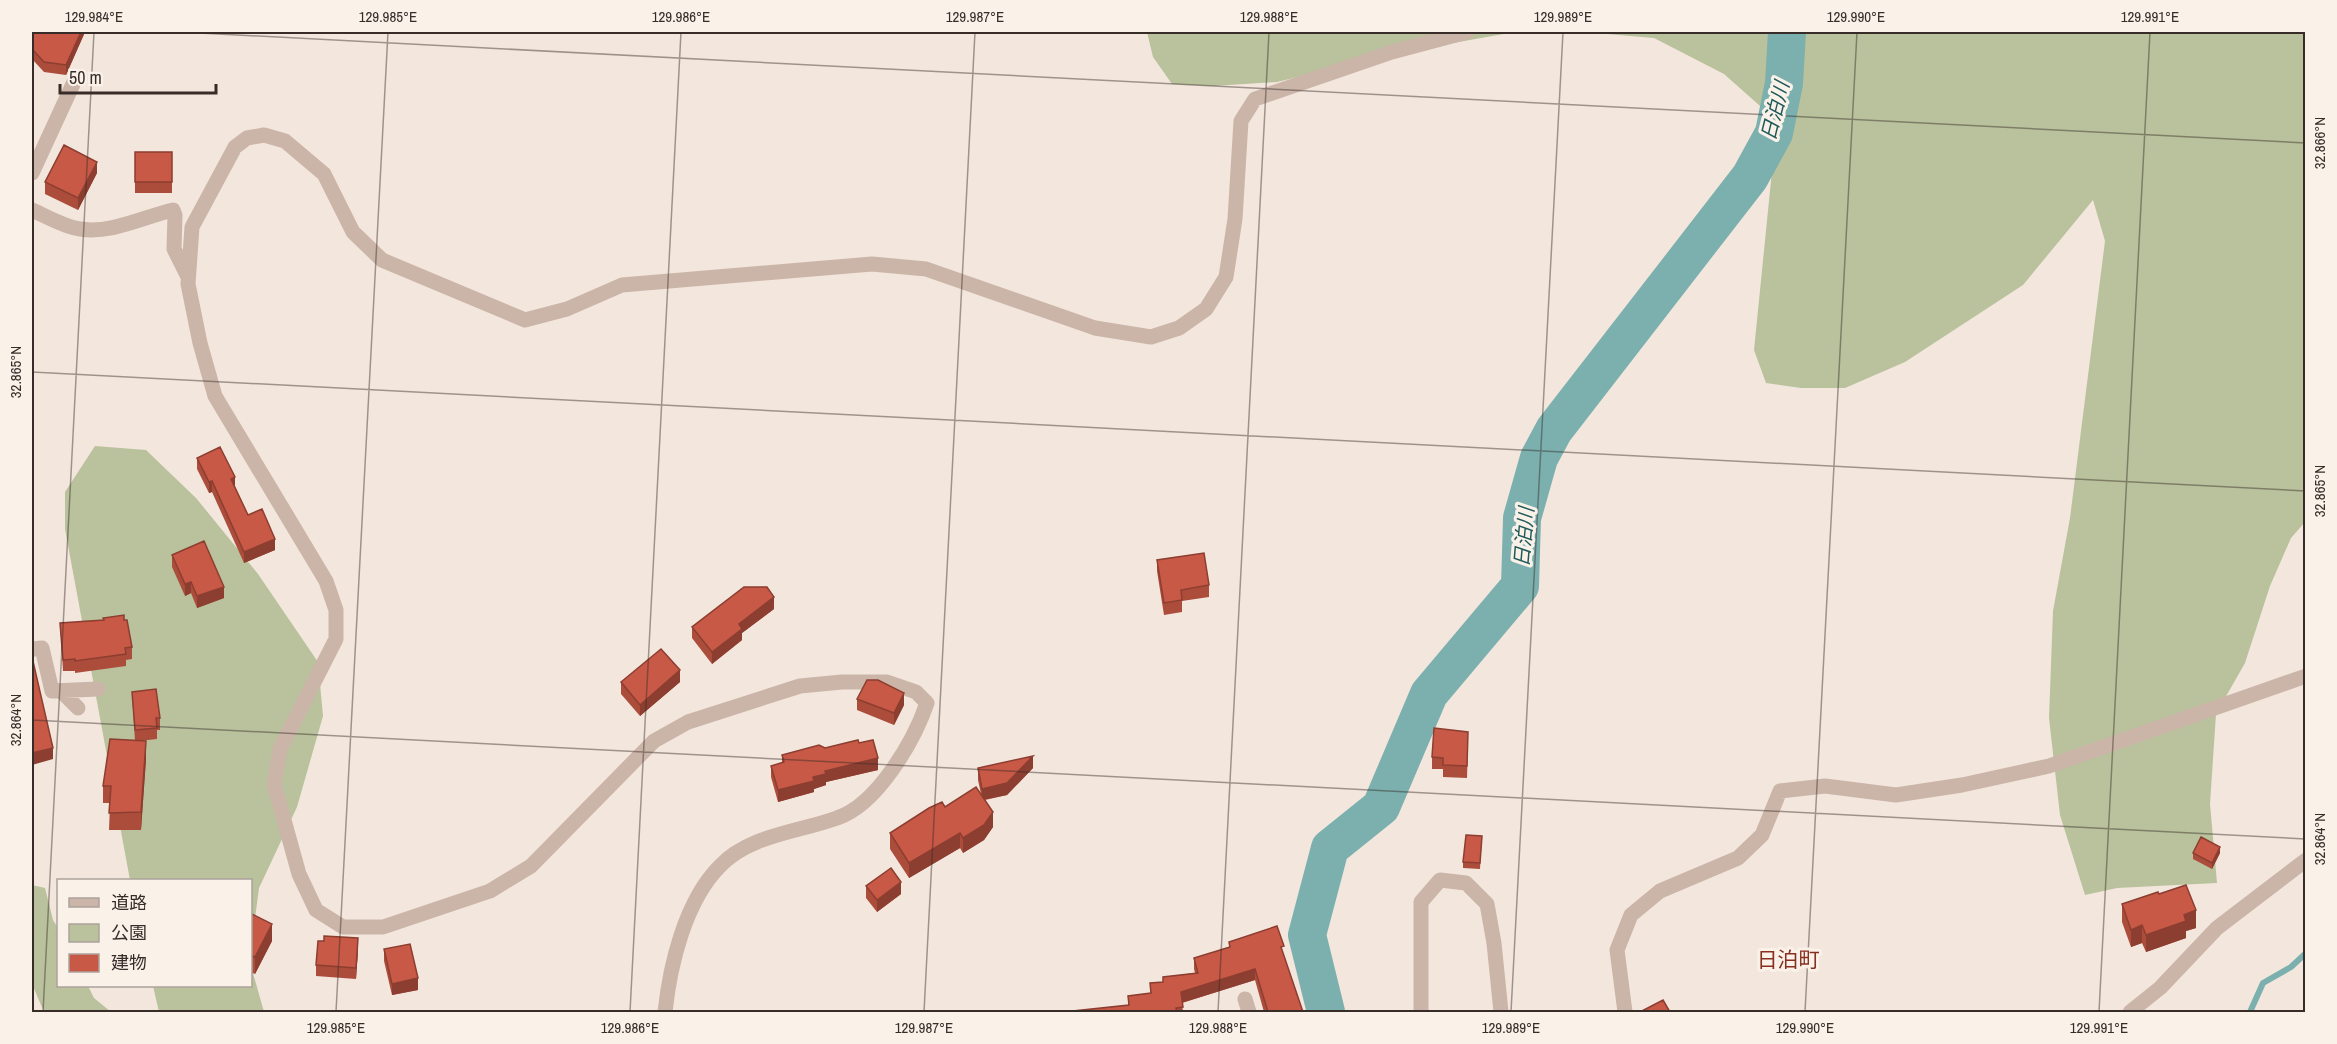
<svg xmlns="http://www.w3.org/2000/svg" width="2337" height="1044" viewBox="0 0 2337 1044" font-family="'Archivo Narrow','Noto Sans JP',sans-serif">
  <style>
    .green { fill: #b9c29c }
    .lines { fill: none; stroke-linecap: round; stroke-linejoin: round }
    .stream { stroke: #7bb0ae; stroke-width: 6 }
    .river { stroke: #7bb0ae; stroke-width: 38 }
    .street { stroke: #cbb5a8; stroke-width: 15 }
    .wall { fill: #ac4d3c }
    .shaded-wall { fill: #8c3e31 }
    .building { fill: #c85946; stroke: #8c3e31; stroke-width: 1.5 }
    .ticks { fill: none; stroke: #382c29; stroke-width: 1.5; stroke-opacity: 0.45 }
    .labels { text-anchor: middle; stroke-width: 6; stroke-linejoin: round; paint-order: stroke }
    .water-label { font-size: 20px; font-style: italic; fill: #1d5a59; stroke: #faf1e9 }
    .quarter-label { font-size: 21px; fill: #882f20; stroke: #faf1e9 }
    .neatline { fill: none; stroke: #382c29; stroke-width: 2 }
    .ticks-label { font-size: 15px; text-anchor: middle; fill: #382c29 }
  </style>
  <rect width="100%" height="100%" fill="#f3e6dd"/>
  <!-- green -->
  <path class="green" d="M 1147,32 L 1515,32 L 1402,52 L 1277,82 L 1213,86 L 1172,84 L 1153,57 Z
    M 1584,32 L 2305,32 L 2305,522 L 2291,538 L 2270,586 L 2245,663 L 2216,714 L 2210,804 L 2217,883 L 2117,888 L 2085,895 L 2060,815 L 2049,718 L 2053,611 L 2070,518 L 2105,241 L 2093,200 L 2023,285 L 1905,362 L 1845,388 L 1801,388 L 1766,383 L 1754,350 L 1777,121 L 1724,74 L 1654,38 Z
    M 95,446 L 146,450 L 196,498 L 258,574 L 318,662 L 323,716 L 297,807 L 259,888 L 251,949 L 250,880 L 130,880 L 65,529 L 65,492 Z
    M 32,885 L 45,888 L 53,920 L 58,928 L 58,986 L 88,986 L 94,998 L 111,1012 L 44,1012 L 32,984 Z
    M 251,966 L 264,1012 L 159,1012 L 153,986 L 250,986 Z"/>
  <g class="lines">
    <!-- stream -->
    <path class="stream" d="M 2250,1012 L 2263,983 L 2291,967 L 2306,953"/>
    <!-- river -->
    <path class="river" d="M 1326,1012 L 1307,935 L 1330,848 L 1381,807 L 1429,694 L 1520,586 L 1522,518 L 1539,458 L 1554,430 L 1750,177 L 1774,133 L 1784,83 L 1787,32"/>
    <!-- street -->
    <path class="street" d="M 32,173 L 74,82
      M 32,210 C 46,216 64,227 80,229 C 111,234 143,217 173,210 L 175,215 L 174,249 L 188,277
      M 32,649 L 42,648 L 52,691 L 98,689
      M 61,691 L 78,708
      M 1245,999 L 1249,1012
      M 665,1012 C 670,965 685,901 720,866 C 749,835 799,832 837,818 C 877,805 914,741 927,703 L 916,692 L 887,682 L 842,682 L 800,686 L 688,722 L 654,741 L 531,866 L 490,891 L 383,927 L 343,927 L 316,910 L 299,874 L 274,784 L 280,749 L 336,639 L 336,610 L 326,581 L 215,396 L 200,343 L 188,284 L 192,227 L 235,147 L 247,138 L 264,135 L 285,141 L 324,174 L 353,232 L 382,260 L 525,320 L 567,309 L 622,285 L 872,264 L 926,269 L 1095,328 L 1151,337 L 1179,328 L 1206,309 L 1226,277 L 1235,219 L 1241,121 L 1255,99 L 1392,52 L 1467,32
      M 1421,1012 L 1421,902 L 1440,880 L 1466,883 L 1487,904 L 1494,943 L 1501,1012
      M 1625,1012 L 1617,950 L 1631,915 L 1660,891 L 1738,858 L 1762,835 L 1780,791 L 1825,786 L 1896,795 L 1962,785 L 2049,766 L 2306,676
      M 2130,1012 L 2160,988 L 2217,928 L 2306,860"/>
  </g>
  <!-- wall -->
  <path class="wall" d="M 85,32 L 66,75 L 44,72 L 32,59 L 32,34 Z
    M 135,152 L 172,152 L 172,193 L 135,193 Z
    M 97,173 L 78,210 L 45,194 L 45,182 Z
    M 197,458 L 235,487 L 248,515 L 275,550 L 244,563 L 212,492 L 209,493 L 197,469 Z
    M 172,555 L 224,598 L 197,608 L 191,593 L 185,596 L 172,567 Z
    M 1157,560 L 1209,585 L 1209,597 L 1182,601 L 1182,612 L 1164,615 L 1157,571 Z
    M 774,609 L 742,633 L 742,640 L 712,664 L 692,638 L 692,627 Z
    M 124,620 L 132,647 L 132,659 L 126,660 L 126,666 L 75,673 L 75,671 L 63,671 L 60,623 Z
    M 621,682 L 680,682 L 640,716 L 621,694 Z
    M 132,692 L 160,718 L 160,730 L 157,730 L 157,739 L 139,741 L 146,759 L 141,830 L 109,830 L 110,803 L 103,803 L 103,786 L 135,741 Z
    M 857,699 L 904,705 L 894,725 L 857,710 Z
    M 859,743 L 878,770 L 826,782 L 826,785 L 814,789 L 814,792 L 778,802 L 771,777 L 771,766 L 782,763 L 782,755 Z
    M 1468,744 L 1467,778 L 1443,777 L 1443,769 L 1432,769 L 1432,757 Z
    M 978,768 L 1033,768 L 1007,795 L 985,800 L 993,827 L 984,840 L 963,853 L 960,848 L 909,878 L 890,849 L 890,833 L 945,807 L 981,794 L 978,780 Z
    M 1482,836 L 1480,869 L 1463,868 L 1463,862 Z
    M 2193,853 L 2220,853 L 2212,869 L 2193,859 Z
    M 866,886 L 901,894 L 877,912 L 866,898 Z
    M 2159,894 L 2196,928 L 2186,931 L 2186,938 L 2146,952 L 2142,943 L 2131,947 L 2122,922 L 2122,904 Z
    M 250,913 L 272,941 L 255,974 L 250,972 Z
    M 1229,942 L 1284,956 L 1303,1012 L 1264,1012 L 1255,980 L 1182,1003 L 1183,1012 L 1063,1012 L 1128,1005 L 1128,996 L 1150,993 L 1150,983 L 1163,982 L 1163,977 L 1195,973 L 1194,969 L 1194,958 L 1229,947 Z
    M 384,949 L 418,990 L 392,995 L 384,961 Z
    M 358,950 L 356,979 L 316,976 L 316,965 Z"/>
  <!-- shaded-wall -->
  <path class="shaded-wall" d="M 81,32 L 85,32 L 66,75 L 66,65 Z
    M 97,162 L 97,173 L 78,210 L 78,198 Z
    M 235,477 L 235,488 L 231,479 Z
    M 212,481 L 212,492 L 209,493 L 209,482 Z
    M 275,539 L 275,550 L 244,563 L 244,552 Z
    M 191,582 L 191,593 L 185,596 L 185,584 Z
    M 224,587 L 224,598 L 197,608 L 197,596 Z
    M 774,597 L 774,609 L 742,633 L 742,640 L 712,664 L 712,652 L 739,624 Z
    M 680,670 L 680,682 L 640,716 L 640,705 Z
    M 904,693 L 904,705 L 894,725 L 894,713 Z
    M 146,741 L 146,759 L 141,830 L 141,812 Z
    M 53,748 L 53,759 L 32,765 L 32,753 Z
    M 1033,756 L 1033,768 L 1007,795 L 982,800 L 982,789 Z
    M 878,758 L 878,770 L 826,782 L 826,785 L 814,789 L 814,792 L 778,802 L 778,790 L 813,777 L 825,771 Z
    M 993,812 L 993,827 L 984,840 L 963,853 L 963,838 Z
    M 960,833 L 960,848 L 909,878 L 909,863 Z
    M 2220,847 L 2220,853 L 2212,869 L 2212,863 Z
    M 901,882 L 901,894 L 877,912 L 877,900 Z
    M 2196,910 L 2196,928 L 2186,931 L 2186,938 L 2146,952 L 2146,935 L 2184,915 Z
    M 272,924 L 272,941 L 255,974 L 255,957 Z
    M 2142,925 L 2142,943 L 2131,947 L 2131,930 Z
    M 358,938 L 358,950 L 356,979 L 356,968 Z
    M 1255,969 L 1255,980 L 1181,1003 L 1181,992 Z
    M 418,978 L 418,990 L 392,995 L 392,984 Z"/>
  <!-- building -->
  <path class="building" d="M 33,32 L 81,32 L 66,65 L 44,62 L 32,49 L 32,34 Z
    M 64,145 L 97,162 L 78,198 L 45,182 Z
    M 135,152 L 172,152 L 172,182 L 135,182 Z
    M 220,447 L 235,477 L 231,479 L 248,515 L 262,509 L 275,539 L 244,552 L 212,481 L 209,482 L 197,458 Z
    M 204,541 L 224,587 L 197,596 L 191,582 L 185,584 L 172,555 Z
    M 1204,553 L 1209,585 L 1181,590 L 1182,600 L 1164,603 L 1157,560 Z
    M 744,587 L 767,587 L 774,597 L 739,624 L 742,629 L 712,652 L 692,627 Z
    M 124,615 L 124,620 L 127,620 L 132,647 L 125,648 L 126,654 L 75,661 L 75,659 L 63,660 L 60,623 L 104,620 L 103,618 Z
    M 661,649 L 680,670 L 640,705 L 621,682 Z
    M 32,657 L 53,748 L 32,753 Z
    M 867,680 L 878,680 L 904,693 L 894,713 L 857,699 Z
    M 156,689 L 160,718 L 156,718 L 157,728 L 135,730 L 132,692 Z
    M 1434,728 L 1468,732 L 1467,766 L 1443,765 L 1443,758 L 1432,757 Z
    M 110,739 L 146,741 L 141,812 L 109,813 L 111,786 L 103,786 Z
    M 858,740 L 859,743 L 873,740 L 878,758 L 825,771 L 826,774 L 813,777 L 814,781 L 778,790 L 771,766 L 784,762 L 782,755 L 819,745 L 825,748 Z
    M 1033,756 L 1007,783 L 982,789 L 978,768 Z
    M 976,787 L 993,812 L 984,825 L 963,838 L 960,833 L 909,863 L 890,833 L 929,808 L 942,802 L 945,807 Z
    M 1466,835 L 1482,836 L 1480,863 L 1463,862 Z
    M 2201,837 L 2220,847 L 2212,863 L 2193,853 Z
    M 891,868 L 901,882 L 877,900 L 866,886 Z
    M 2186,885 L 2196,910 L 2184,915 L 2186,921 L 2146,935 L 2142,925 L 2131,930 L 2122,904 L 2158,892 L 2159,894 Z
    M 250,913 L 272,924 L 255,957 L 250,955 Z
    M 1277,926 L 1284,946 L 1281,947 L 1303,1012 L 1268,1012 L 1255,969 L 1181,992 L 1183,1007 L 1176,1008 L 1177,1012 L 1063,1012 L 1129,1005 L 1128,996 L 1151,993 L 1150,983 L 1163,982 L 1163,977 L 1198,973 L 1194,958 L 1230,947 L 1229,942 Z
    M 324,936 L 358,938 L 356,968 L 316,965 L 318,941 L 324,941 Z
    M 410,944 L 418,978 L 392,984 L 384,949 Z
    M 1663,1000 L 1670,1012 L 1640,1012 Z"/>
  <!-- ticks -->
  <path class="ticks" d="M 180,32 L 2306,143M 32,372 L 2306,491M 32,720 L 2306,839M 43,1012 L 94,32M 336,1012 L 388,32M 630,1012 L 681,32M 924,1012 L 975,32M 1218,1012 L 1269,32M 1511,1012 L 1563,32M 1805,1012 L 1857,32M 2099,1012 L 2150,32"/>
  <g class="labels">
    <!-- water labels -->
    <g class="water-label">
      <text transform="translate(1775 111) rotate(-76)" y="7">日泊川</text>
      <text transform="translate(1524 537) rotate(-85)" y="7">日泊川</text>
    </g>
    <!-- quarter labels -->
    <g class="quarter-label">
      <text x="1788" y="967">日泊町</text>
    </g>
  </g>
  <!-- border -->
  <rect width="2337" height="1044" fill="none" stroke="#faf1e9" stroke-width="66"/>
  <!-- legend -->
  <rect x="57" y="879" width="195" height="108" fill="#faf1e9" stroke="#aca29c" stroke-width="1.5"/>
  <rect x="69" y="898" width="30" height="9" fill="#cbb5a8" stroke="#aca29c" stroke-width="1.5"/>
  <text x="111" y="909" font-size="18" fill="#382c29">道路</text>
  <rect x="69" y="924" width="30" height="18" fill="#b9c29c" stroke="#aca29c" stroke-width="1.5"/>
  <text x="111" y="939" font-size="18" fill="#382c29">公園</text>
  <rect x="69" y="954" width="30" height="18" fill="#c85946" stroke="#aca29c" stroke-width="1.5"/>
  <text x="111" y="969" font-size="18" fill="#382c29">建物</text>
  <!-- scale -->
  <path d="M60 84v9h156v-9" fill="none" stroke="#382c29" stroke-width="3"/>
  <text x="69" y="84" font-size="18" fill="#382c29" stroke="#faf1e9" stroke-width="4.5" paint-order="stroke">50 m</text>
  <rect x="33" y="33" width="2271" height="978" class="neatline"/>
  <g class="ticks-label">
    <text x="94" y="22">129.984°E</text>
    <text x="388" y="22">129.985°E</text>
    <text x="681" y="22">129.986°E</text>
    <text x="975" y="22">129.987°E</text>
    <text x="1269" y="22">129.988°E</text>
    <text x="1563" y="22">129.989°E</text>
    <text x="1856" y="22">129.990°E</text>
    <text x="2150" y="22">129.991°E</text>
    <text transform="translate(2320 143) rotate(-90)" y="5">32.866°N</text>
    <text transform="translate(16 372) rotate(-90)" y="5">32.865°N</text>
    <text transform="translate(2320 491) rotate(-90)" y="5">32.865°N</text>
    <text transform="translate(16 720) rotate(-90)" y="5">32.864°N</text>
    <text transform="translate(2320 839) rotate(-90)" y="5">32.864°N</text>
    <text x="336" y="1033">129.985°E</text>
    <text x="630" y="1033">129.986°E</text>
    <text x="924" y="1033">129.987°E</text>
    <text x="1218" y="1033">129.988°E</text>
    <text x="1511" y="1033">129.989°E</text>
    <text x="1805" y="1033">129.990°E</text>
    <text x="2099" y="1033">129.991°E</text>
  </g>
</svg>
